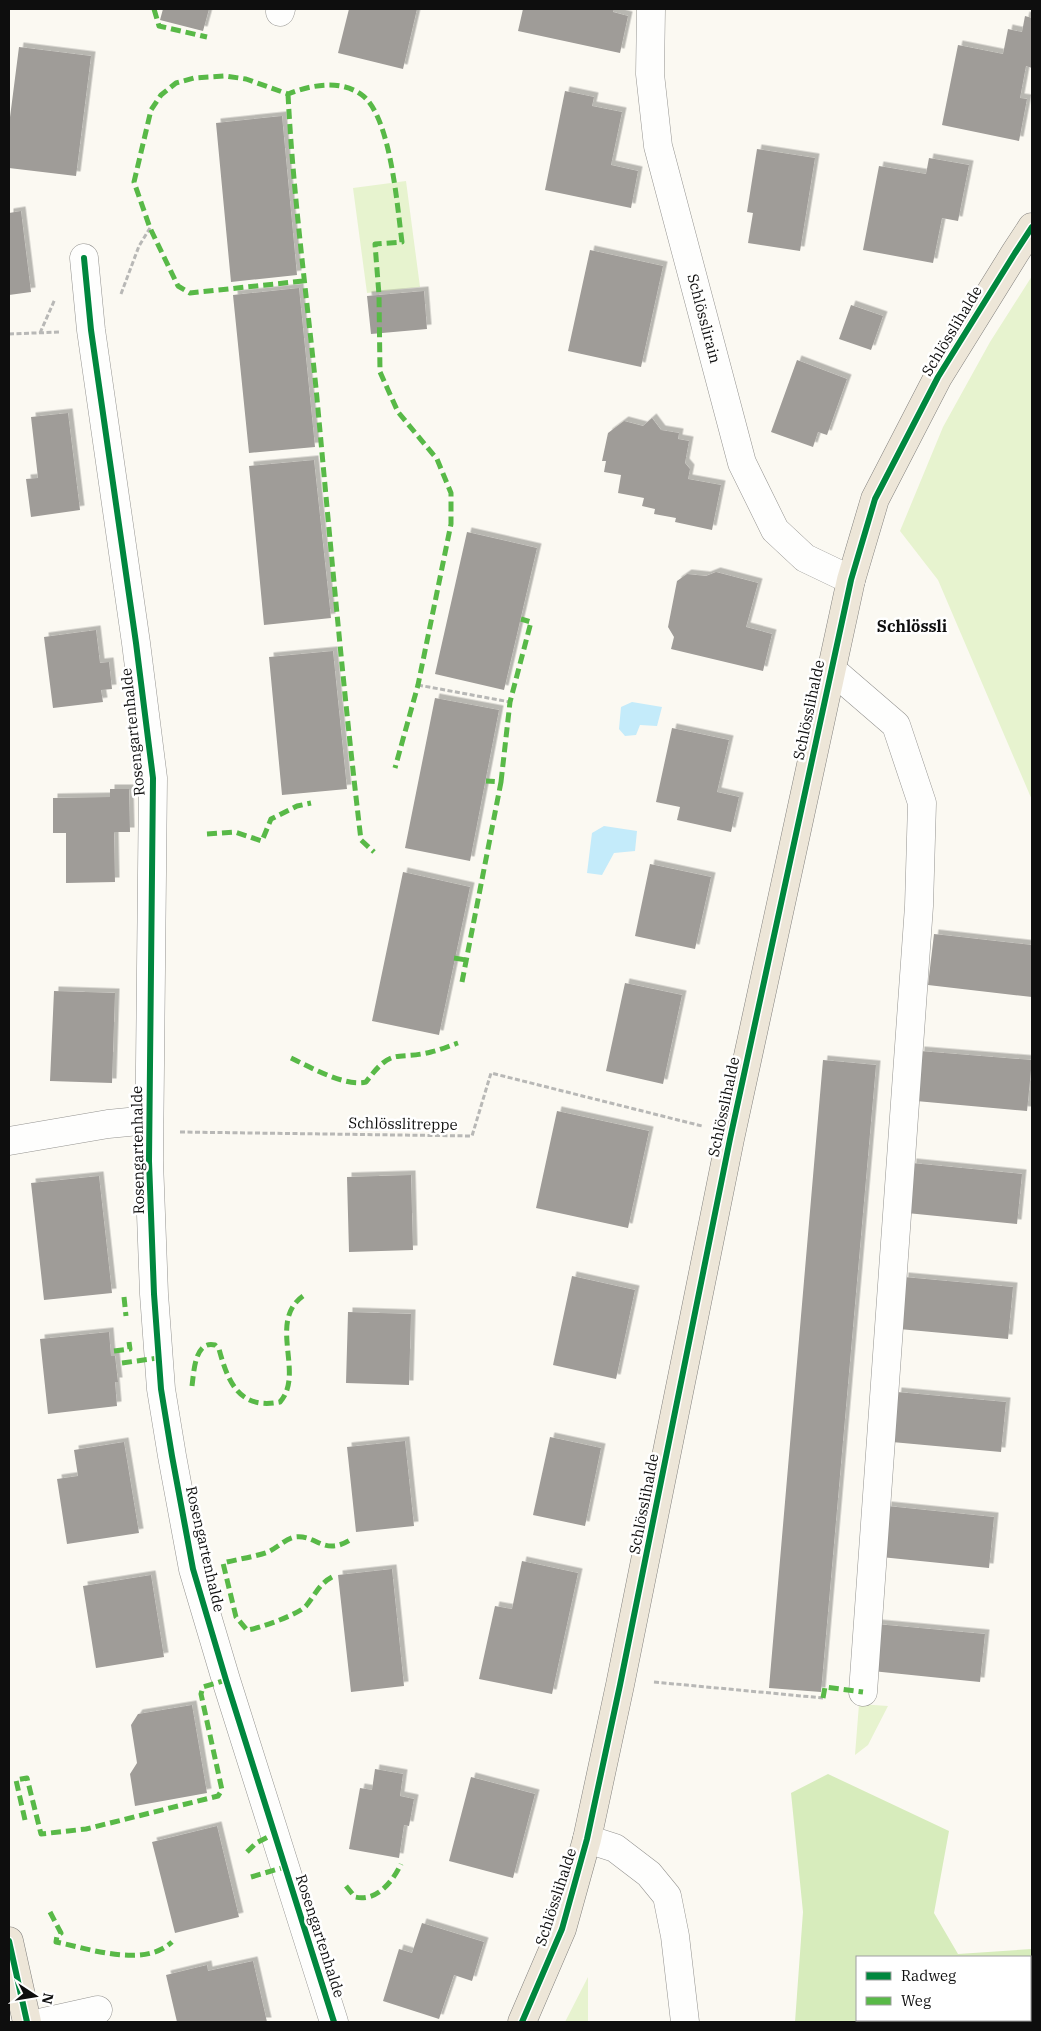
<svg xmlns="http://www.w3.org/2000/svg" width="1041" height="2031" viewBox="0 0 1041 2031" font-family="'IBM Plex Serif',serif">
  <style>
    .green { fill: #e7f3cf }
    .forest { fill: #d7ecbc; fill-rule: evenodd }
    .water { fill: #c4ebfa }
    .building { fill: #9f9c98; filter: url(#shadow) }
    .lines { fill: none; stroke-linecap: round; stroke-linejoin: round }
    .minor-casing { stroke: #959491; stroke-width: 29 }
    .major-casing { stroke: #82817e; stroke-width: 29 }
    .path { stroke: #b8b8b6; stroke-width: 3; stroke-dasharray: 5 2.5; stroke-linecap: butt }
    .minor { stroke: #fefefd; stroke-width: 28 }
    .major { stroke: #ede6d8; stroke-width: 28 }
    .quiet { stroke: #58b947; stroke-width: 5; stroke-dasharray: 10 5; stroke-linecap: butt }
    .cycleway-casing { stroke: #fff; stroke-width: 9 }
    .cycleway { stroke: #00873e; stroke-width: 6 }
    .labels { text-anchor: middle; stroke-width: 5; stroke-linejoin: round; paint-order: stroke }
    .street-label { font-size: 15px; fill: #0e0e0e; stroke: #fff }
    .neighbourhood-label { font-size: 16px; font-weight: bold; fill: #0e0e0e; stroke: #fff }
  </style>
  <defs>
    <filter id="shadow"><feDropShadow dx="4.5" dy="-4.5" stdDeviation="0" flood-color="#0004"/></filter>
  </defs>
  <rect width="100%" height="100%" fill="#fbf9f2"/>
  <!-- green -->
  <path class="green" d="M 406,181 L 420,287 L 367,293 L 353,188 Z
    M 1032,276 L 1032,800 L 938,580 L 900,531 L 943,427 L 990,342 Z
    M 859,1704 L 888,1706 L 868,1745 L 855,1755 Z
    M 588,1977 L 588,2022 L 565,2022 Z"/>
  <!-- forest -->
  <path class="forest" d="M 828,1774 L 949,1831 L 934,1913 L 958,1954 L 1032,1949 L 1032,2022 L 795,2022 L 803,1912 L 791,1793 ZM 857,1957 L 1030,1957 L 1030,2020 L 857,2020 Z"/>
  <!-- water -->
  <path class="water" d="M 632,702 L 662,707 L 657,726 L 640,725 L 636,735 L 625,736 L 619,729 L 621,707 Z
    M 604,826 L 637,831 L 635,851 L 614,853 L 602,875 L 587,873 L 592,833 Z"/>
  <!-- building -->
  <path class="building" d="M 163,9 L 209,9 L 203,31 L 160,20 Z
    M 349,9 L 417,9 L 403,69 L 338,53 Z
    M 523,9 L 614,9 L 613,12 L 628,16 L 620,53 L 518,31 Z
    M 1025,16 L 1032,18 L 1032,68 L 1026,66 L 1020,98 L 1027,99 L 1019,141 L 942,125 L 958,45 L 1003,54 L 1008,29 L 1022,32 Z
    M 19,47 L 91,56 L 76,176 L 9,168 L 9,125 Z
    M 565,91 L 594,97 L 592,106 L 622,112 L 611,165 L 638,171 L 631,208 L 545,190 Z
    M 282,116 L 297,275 L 231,282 L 216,123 Z
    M 757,149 L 815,158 L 800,251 L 748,243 L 753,213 L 747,212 Z
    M 929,158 L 969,165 L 958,221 L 942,218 L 933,263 L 863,250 L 879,166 L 926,174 Z
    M 21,211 L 31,292 L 9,295 L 9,213 Z
    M 590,250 L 663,266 L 641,367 L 568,351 Z
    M 299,288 L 315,447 L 249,453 L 233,295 Z
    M 424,291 L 427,329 L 371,334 L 367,296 Z
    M 851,305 L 883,316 L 871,350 L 839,339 Z
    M 797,360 L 847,379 L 827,435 L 818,432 L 813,447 L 771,432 Z
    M 68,413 L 80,510 L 31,517 L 26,479 L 38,478 L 31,417 Z
    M 652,418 L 661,430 L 679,433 L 678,439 L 689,441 L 685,463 L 690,469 L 688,479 L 721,485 L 712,530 L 675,522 L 676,518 L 654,514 L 655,509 L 642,506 L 644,498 L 618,493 L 621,475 L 604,472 L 606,461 L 602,461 L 608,433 L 624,421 L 643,426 Z
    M 314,460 L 331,618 L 264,625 L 249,466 Z
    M 467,532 L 537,548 L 504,690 L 435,674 Z
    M 716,572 L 758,583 L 746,627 L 772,634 L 763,671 L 671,649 L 674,637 L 668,627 L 677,581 L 687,574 L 706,576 Z
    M 96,630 L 100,663 L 109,662 L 112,689 L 101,690 L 103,702 L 53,708 L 44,637 Z
    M 333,651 L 347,789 L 282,795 L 269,657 Z
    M 435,698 L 499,710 L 470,861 L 405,848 Z
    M 672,728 L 729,740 L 717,792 L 739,797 L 731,832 L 677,820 L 680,807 L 656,802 Z
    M 110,789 L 129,789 L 130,832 L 114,832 L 115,882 L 66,883 L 66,833 L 53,833 L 53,798 L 110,797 Z
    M 650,864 L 711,877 L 695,949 L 635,936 Z
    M 403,872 L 470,887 L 439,1035 L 372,1021 Z
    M 934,934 L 1032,945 L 1032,997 L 928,985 Z
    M 625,983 L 682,995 L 663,1084 L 606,1071 Z
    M 54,991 L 115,993 L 112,1083 L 50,1081 Z
    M 920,1051 L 1032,1060 L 1027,1111 L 916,1101 Z
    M 823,1060 L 876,1065 L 821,1692 L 769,1688 Z
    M 557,1111 L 649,1131 L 628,1228 L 536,1208 Z
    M 912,1163 L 1022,1174 L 1017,1224 L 907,1213 Z
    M 411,1175 L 413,1250 L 349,1252 L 347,1177 Z
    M 99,1176 L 112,1293 L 44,1300 L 31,1183 Z
    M 572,1276 L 635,1290 L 616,1379 L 553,1365 Z
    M 904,1277 L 1013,1287 L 1008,1339 L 899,1329 Z
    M 348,1312 L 411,1314 L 409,1385 L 346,1383 Z
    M 109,1332 L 111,1356 L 115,1356 L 118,1382 L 115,1382 L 117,1406 L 48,1414 L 40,1339 Z
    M 897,1392 L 1006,1402 L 1001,1452 L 892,1442 Z
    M 550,1437 L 601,1448 L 585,1526 L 533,1515 Z
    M 405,1441 L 414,1526 L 356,1532 L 347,1447 Z
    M 124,1442 L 139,1533 L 67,1544 L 57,1479 L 78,1476 L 74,1450 Z
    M 887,1506 L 994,1517 L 989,1568 L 881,1557 Z
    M 522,1561 L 578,1573 L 552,1694 L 479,1679 L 495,1606 L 512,1609 Z
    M 392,1569 L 404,1686 L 351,1692 L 338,1575 Z
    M 151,1575 L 164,1657 L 96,1668 L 83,1586 Z
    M 876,1624 L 985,1634 L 980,1682 L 872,1671 Z
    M 192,1705 L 207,1793 L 135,1806 L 130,1774 L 137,1763 L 131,1725 L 138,1714 Z
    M 375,1769 L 403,1774 L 400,1796 L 414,1799 L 409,1826 L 404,1825 L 399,1858 L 349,1849 L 360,1788 L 372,1790 Z
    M 471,1777 L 535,1794 L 513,1878 L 449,1861 Z
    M 217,1826 L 239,1917 L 175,1933 L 152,1842 Z
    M 422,1923 L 484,1942 L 472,1981 L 454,1975 L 439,2019 L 383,2001 L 399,1949 L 412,1953 Z
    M 253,1961 L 267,2022 L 177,2022 L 166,1975 L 207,1965 L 208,1971 Z"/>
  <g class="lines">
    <!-- minor casing -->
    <g class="minor-casing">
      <g id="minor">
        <path id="s1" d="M 651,9 L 650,74 L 658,146 L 742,463 L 775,530 L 805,558 L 851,580"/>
        <path d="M 280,12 L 281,9"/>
        <path d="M 84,258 L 91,330 L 136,643 L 153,778 L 149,1161 L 154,1294 L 161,1389 L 172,1456 L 193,1569 L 226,1680 L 334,2022"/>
        <path d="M 831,669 L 896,725 L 922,803 L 919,906 L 863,1692"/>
        <path d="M 9,1141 L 108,1124 L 149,1120"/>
        <path d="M 587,1839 L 615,1848 L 649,1874 L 667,1896 L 675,1936 L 685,2022"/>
        <path d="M 44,2022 L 98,2010"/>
      </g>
    </g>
    <!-- major casing -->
    <g class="major-casing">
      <path id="major" d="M 9,1941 L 27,2022
        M 522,2022 L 562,1929 L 587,1839 L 620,1685 L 730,1139 L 851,580 L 875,499 L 938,377 L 1015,253 L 1032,227"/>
    </g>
    <!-- path -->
    <path class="path" d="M 121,294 L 139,246 L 150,228
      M 40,333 L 55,299
      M 9,334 L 60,332
      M 418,685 L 510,702
      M 180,1132 L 472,1136 L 491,1073 L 702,1126
      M 654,1682 L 823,1698"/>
    <!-- minor -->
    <use href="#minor" class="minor"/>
    <!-- major -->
    <use href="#major" class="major"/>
    <!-- quiet -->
    <path class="quiet" d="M 154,9 L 159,26 L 207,37
      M 288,94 C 293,193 306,290 316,388 C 330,538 343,689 361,840 L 374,852
      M 303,281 L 190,293 L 178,286 L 150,228 L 134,182 L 151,110 L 161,95 L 176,83 L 194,78 L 225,76 L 246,79 L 288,94 C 311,85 340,79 362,95 C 391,117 397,206 402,242 L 375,244 L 379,295 L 380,372 L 398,412 L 437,459 L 451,493 L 451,524 L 418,685 L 395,768
      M 501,782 L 510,702 L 531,622 L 521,619
      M 207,834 L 235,832 L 262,841 L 271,819 L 297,806 L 311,803
      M 454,958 L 466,960
      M 462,982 L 501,782 L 486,781
      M 291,1058 C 310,1067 345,1087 366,1082 C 393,1046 394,1061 431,1052 C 440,1050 449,1046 458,1043
      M 124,1297 L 126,1316
      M 114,1351 L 130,1349 L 129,1342
      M 122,1363 L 158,1358
      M 192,1386 C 194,1371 195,1340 215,1345 L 219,1349 C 228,1382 239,1410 280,1402 C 306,1373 265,1319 306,1294
      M 332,1577 C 319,1584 315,1595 306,1606 C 299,1614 258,1629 247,1630 L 236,1617 L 223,1563 C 238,1559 254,1557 268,1552 C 277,1548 285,1539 295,1537 C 317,1534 324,1558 353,1538
      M 823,1698 L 825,1687 L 863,1692
      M 25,1820 L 16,1780 L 27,1778 L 41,1834 L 86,1829 L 218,1796 L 222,1790 L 201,1694 L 203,1687 L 226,1680
      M 247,1852 L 256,1843 L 274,1834
      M 251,1877 L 285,1867
      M 346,1886 L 355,1897 C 377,1902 393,1881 401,1864
      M 50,1912 L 61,1933 L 57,1936 L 56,1942 C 90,1949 144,1968 172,1942"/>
    <!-- cycleway casing -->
    <g class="cycleway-casing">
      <path id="cycleway" d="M 84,258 L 91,330 L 136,643 L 153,778 L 149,1161 L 154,1294 L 161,1389 L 172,1456 L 193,1569 L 226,1680 L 334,2022
        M 9,1941 L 27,2022
        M 522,2022 L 562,1929 L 587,1839 L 620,1685 L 730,1139 L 851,580 L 875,499 L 938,377 L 1015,253 L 1032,227"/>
    </g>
    <!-- cycleway -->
    <use href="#cycleway" class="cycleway"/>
  </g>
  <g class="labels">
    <!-- street labels -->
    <g class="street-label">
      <text dy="5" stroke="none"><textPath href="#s1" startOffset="316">Schlösslirain</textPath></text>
      <text transform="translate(952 331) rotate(-59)" y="5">Schlösslihalde</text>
      <text transform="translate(809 710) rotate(-78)" y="5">Schlösslihalde</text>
      <text transform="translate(133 732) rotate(-96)" y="5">Rosengartenhalde</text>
      <text transform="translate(724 1107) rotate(-78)" y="5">Schlösslihalde</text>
      <text transform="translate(403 1124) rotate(1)" y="5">Schlösslitreppe</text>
      <text transform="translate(138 1150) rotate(-91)" y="5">Rosengartenhalde</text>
      <text transform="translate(644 1504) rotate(-79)" y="5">Schlösslihalde</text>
      <text transform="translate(205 1549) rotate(77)" y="5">Rosengartenhalde</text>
      <text transform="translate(556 1897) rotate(-72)" y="5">Schlösslihalde</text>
      <text transform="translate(320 1936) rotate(72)" y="5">Rosengartenhalde</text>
    </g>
    <!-- neighbourhood labels -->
    <g class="neighbourhood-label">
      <text x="912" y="632">Schlössli</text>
    </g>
  </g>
  <!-- border -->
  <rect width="1041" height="2031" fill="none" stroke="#0e0e0e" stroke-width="20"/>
  <!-- legend -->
  <rect x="856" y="1956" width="175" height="65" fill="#ffffff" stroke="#9f9f9f"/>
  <rect x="866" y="1972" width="25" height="8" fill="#00873e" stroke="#9f9f9f"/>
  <text x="901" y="1981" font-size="15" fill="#0e0e0e">Radweg</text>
  <rect x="866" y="1997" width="25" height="8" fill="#58b947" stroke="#9f9f9f"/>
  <text x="901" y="2006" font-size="15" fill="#0e0e0e">Weg</text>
  <!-- north arrow -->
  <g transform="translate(35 1996) rotate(102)" stroke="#ffffff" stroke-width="4" paint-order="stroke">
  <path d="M0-4L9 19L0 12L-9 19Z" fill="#0e0e0e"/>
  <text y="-8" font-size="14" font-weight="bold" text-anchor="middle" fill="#0e0e0e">N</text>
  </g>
</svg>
